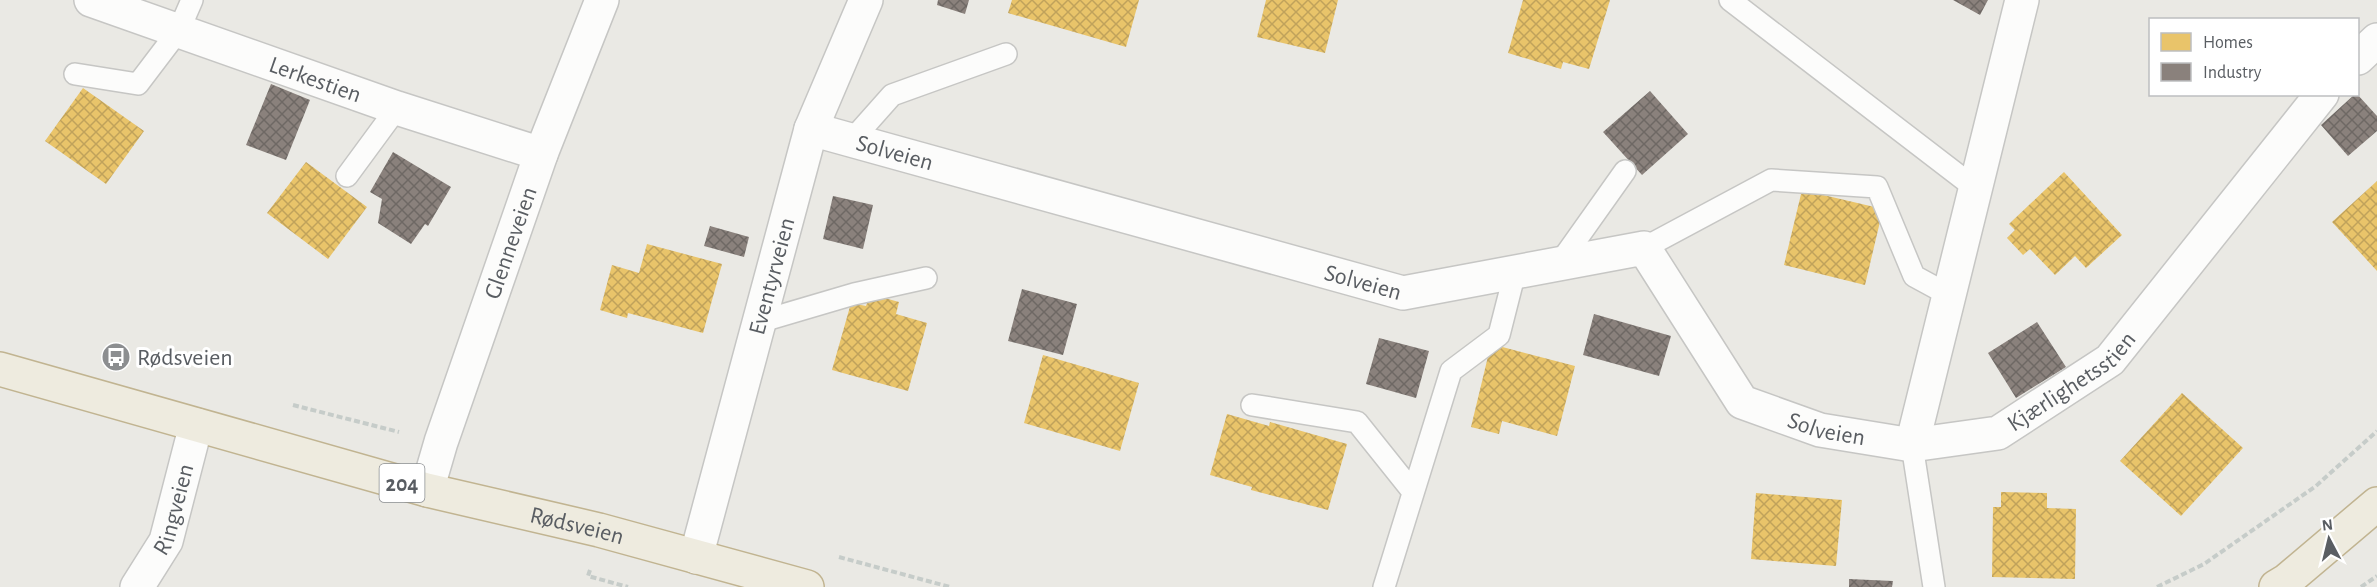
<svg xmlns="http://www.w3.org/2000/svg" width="2377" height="587" viewBox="0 0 2377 587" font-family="'Alegreya Sans',sans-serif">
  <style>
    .homes { fill: url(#homes-cross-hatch) }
    .industry { fill: url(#industry-cross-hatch) }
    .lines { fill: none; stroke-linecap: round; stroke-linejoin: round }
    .lane-casing { stroke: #c6c6c4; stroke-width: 24 }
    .street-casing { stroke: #c6c6c4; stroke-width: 36 }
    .highway-casing { stroke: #c1b491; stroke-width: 36 }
    .path { stroke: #c6ccc9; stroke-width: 4; stroke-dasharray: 6 3; stroke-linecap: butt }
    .lane { stroke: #fcfcfb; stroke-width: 21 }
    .street { stroke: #fcfcfb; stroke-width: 33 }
    .highway { stroke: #eeebdf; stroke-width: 33 }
    .labels { text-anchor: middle; stroke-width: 6; stroke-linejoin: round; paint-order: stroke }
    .shield { fill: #fff; stroke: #8b8e91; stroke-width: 1.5 }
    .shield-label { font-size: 22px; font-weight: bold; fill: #595d62 }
    .street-label { font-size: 24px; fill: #595d62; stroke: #fff }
    .poi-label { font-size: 24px; fill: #595d62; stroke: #fff; text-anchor: start }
  </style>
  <defs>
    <pattern id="homes-cross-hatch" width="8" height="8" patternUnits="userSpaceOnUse" patternTransform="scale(1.5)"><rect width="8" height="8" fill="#e9c46a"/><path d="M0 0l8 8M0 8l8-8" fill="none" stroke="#c0a25b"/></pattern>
    <pattern id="industry-cross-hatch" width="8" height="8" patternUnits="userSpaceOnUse" patternTransform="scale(1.5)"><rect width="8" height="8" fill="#8a817c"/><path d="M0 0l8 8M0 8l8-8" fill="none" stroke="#6e6864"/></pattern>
  </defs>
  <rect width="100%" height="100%" fill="#eae9e4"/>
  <!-- homes -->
  <path class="homes" d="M 1012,0 L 1139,0 L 1126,47 L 1008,13 Z
    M 1266,0 L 1338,0 L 1325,53 L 1257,37 Z
    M 1523,0 L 1610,0 L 1589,69 L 1563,62 L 1561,69 L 1508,53 Z
    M 83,88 L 144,131 L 106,184 L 45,141 Z
    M 306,162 L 367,207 L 328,259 L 267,213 Z
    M 2064,172 L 2122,235 L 2086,268 L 2075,256 L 2055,275 L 2030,249 L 2023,255 L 2007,238 L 2015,230 L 2009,224 Z
    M 2377,181 L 2377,271 L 2332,222 Z
    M 1802,190 L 1883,209 L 1865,285 L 1784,265 Z
    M 647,244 L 722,264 L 703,333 L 628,313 L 627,318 L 600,310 L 612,265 L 639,273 Z
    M 870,294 L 899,302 L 896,314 L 927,323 L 908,391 L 832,370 L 851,303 L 866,306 Z
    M 1491,344 L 1575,366 L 1557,436 L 1502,421 L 1499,434 L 1471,427 Z
    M 1043,355 L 1139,383 L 1120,451 L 1024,423 Z
    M 2182,393 L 2243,448 L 2181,516 L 2120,461 Z
    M 1227,414 L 1269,426 L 1270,422 L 1347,444 L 1328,510 L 1251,490 L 1252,487 L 1210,475 Z
    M 2001,492 L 2047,493 L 2047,508 L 2076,509 L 2075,579 L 1992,577 L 1993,507 L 2001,507 Z
    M 1756,493 L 1842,500 L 1836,566 L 1751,559 Z"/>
  <!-- industry -->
  <path class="industry" d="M 938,0 L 969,0 L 965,14 L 937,5 Z
    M 1953,0 L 1988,0 L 1980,15 Z
    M 271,84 L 310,100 L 286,160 L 246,145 Z
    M 1650,91 L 1688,134 L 1642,175 L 1603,132 Z
    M 2355,94 L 2357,94 L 2377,116 L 2377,131 L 2348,156 L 2321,125 Z
    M 393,152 L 451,187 L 428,226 L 425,224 L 411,244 L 378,223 L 382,199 L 370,192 Z
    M 833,196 L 873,205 L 863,249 L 823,239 Z
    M 710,226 L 749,237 L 744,257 L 704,246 Z
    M 1022,289 L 1077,304 L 1063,355 L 1008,341 Z
    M 1594,314 L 1671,336 L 1659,376 L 1583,355 Z
    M 2037,322 L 2066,367 L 2016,398 L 1988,353 Z
    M 1379,338 L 1429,351 L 1416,398 L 1366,384 Z
    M 1849,579 L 1893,581 L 1892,587 L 1849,587 Z"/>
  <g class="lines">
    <!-- lane casing -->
    <g class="lane-casing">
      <path id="lane" d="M 1730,0 L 1975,188
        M 75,74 L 138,84 L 179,30 L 192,0
        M 852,140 L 892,95 L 1006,54
        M 347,176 L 397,108
        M 1644,248 L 1771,180 L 1877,187 L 1914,276 L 1949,295
        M 1559,264 L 1625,171
        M 759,322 L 854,294 L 926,278
        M 1252,405 L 1357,422 L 1413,492
        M 1912,445 L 1934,587
        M 1384,587 L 1451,371 L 1499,335 L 1515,272"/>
    </g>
    <!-- street casing -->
    <g class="street-casing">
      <g id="street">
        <path id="s1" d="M 91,0 L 397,108 L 541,154"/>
        <path d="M 2358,58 L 2377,40"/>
        <path id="s2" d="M 811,129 L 1403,293 L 1644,248 L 1742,402 L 1820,430 L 1912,445 L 1998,433 L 2110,360 L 2322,94"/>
        <path d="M 1912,445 L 2022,0"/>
        <path id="s3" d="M 427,490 L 441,442 L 541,154 L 602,0"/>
        <path id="s4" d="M 696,557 L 811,129 L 866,0"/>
        <path id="s5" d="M 137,587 L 166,541 L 196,425"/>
      </g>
    </g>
    <!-- highway casing -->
    <g class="highway-casing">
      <g id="highway">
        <path id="s6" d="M 0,369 L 427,490 L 599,530 L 807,587"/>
        <path d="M 2276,587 L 2286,581 L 2377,504"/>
      </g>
    </g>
    <!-- path -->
    <path class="path" d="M 293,405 L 399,432
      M 839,557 L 950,587
      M 590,570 L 588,576 L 628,587
      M 2157,587 L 2204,564 L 2316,486 L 2377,431
      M 2361,587 L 2377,576"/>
    <!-- lane -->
    <use href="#lane" class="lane"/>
    <!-- street -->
    <use href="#street" class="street"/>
    <!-- highway -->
    <use href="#highway" class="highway"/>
  </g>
  <!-- icons -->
  <defs>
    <g id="bus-disc" transform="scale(1.5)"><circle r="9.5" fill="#8c8e90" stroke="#fff"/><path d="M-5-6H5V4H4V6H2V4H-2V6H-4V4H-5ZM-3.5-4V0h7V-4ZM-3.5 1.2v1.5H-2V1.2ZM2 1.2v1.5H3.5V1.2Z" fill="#fff"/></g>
  </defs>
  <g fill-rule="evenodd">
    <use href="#bus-disc" x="116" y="357"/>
  </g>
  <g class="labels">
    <!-- shield labels -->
    <rect class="shield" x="379.5" y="464" width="45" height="38" rx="4.5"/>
    <g class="shield-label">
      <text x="402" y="491">204</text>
    </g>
    <!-- street labels -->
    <g class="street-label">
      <text dy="8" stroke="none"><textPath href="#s1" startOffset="238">Lerkestien</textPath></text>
      <text dy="8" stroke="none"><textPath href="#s2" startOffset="87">Solveien</textPath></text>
      <text dy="8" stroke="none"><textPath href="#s3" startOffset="261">Glenneveien</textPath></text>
      <text dy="8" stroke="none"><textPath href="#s4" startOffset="291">Eventyrveien</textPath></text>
      <text dy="8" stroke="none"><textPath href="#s2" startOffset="573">Solveien</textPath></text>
      <text dy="8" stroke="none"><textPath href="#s2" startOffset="1395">Kjærlighetsstien</textPath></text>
      <text dy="8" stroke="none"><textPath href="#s2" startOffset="1131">Solveien</textPath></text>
      <text dy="8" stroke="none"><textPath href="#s5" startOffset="87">Ringveien</textPath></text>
      <text dy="8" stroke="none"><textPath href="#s6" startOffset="598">Rødsveien</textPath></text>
    </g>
    <!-- poi labels -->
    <g class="poi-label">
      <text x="137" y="365">Rødsveien</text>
    </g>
  </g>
  <!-- legend -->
  <rect x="2149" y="18" width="210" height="78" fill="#ffffff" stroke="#bdbec0" stroke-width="1.5"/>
  <rect x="2161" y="33" width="30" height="18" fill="#e9c46a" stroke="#bdbec0" stroke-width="1.5"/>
  <text x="2203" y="48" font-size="18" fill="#595d62">Homes</text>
  <rect x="2161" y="63" width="30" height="18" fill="#8a817c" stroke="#bdbec0" stroke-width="1.5"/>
  <text x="2203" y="78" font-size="18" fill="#595d62">Industry</text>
  <!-- north arrow -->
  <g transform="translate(2329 539) rotate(353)" stroke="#ffffff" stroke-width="4.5" paint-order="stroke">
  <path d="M0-4.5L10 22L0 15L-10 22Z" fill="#595d62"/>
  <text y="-9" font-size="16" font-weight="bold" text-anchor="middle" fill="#595d62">N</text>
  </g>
</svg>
